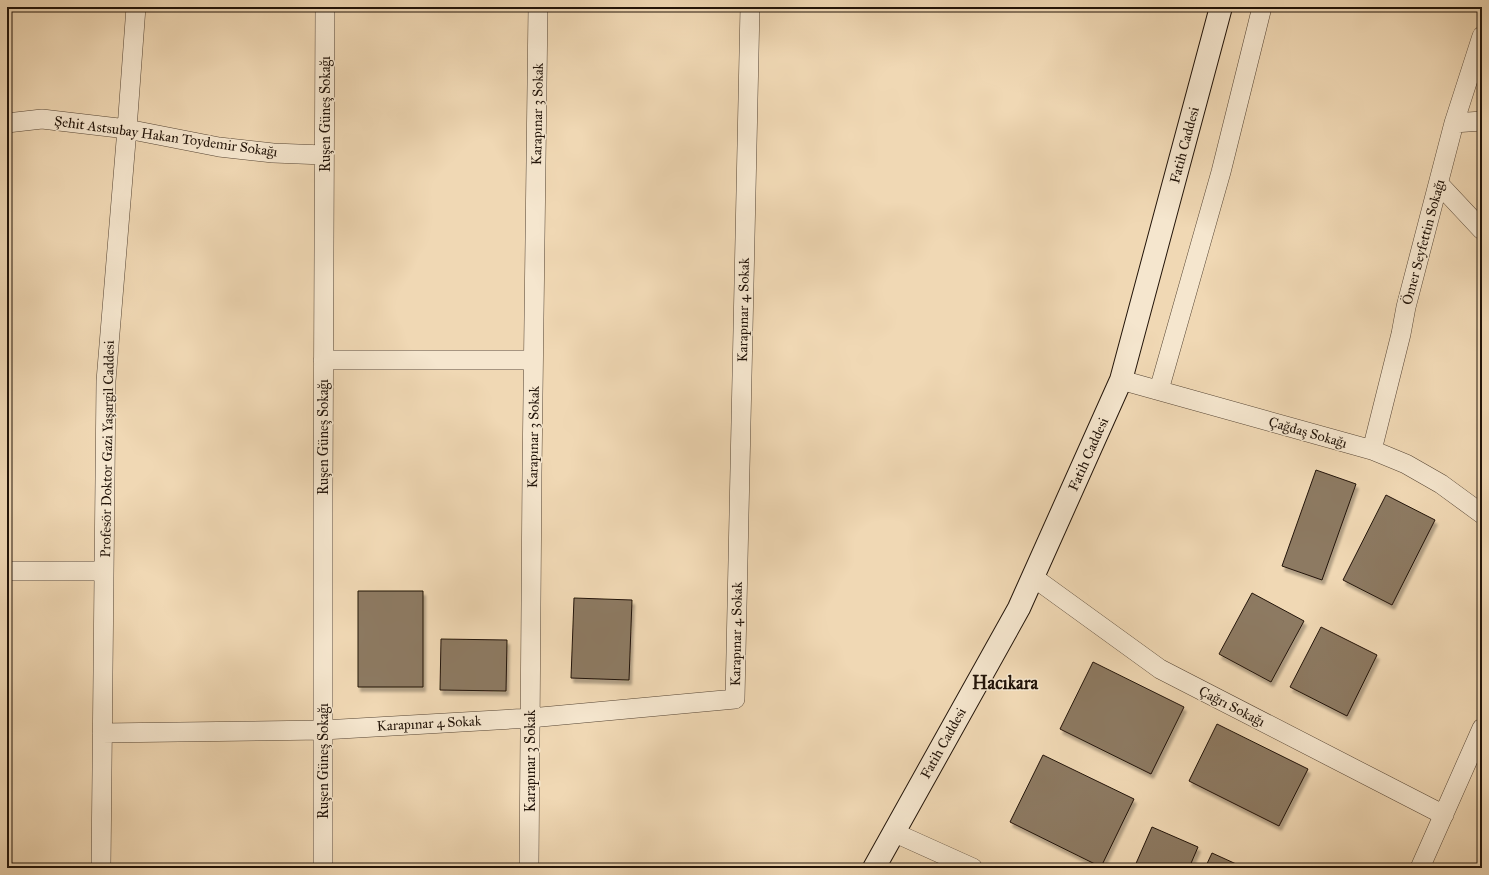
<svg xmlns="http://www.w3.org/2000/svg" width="1489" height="875" viewBox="0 0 1489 875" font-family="'IM FELL Great Primer',serif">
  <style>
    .building { fill: #8d7a62; stroke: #221409; filter: url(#shadow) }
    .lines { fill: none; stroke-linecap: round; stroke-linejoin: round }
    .street-casing { stroke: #564534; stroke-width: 20 }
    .secondary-casing { stroke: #221409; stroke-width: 24 }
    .street { stroke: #f5e6ce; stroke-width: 19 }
    .secondary { stroke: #f5e6ce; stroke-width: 22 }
    .labels { text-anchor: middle; stroke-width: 3; stroke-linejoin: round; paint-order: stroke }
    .street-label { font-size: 14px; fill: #221409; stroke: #f5e6ce }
    .district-label { font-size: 18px; font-weight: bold; fill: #221409; stroke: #f5e6ce }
  </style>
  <defs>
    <filter id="shadow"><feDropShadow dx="2.5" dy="4.5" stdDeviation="1" flood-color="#0004"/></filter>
  </defs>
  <rect width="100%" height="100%" fill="#f0d8b4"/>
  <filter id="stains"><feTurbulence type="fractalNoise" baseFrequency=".005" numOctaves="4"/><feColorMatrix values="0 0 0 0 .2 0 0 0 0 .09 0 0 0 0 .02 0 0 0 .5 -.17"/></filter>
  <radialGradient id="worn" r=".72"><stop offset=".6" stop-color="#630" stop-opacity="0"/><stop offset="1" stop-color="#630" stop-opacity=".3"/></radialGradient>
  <!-- building -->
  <path class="building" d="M 1316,470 L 1356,484 L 1322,580 L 1282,566 Z
    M 1386,495 L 1435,520 L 1392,605 L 1343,580 Z
    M 358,591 L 423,591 L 423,687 L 358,687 Z
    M 1252,593 L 1304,621 L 1271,682 L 1219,654 Z
    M 574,598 L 632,600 L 629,680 L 571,678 Z
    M 1321,627 L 1377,655 L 1347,716 L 1290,687 Z
    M 441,639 L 507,640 L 506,691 L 440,690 Z
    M 1093,662 L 1184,707 L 1151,774 L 1060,729 Z
    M 1217,724 L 1308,769 L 1279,826 L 1189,781 Z
    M 1043,755 L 1134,799 L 1101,867 L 1010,822 Z
    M 1152,827 L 1198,847 L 1189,868 L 1134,868 Z
    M 1212,853 L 1245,868 L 1205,868 Z"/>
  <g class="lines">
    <!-- street casing -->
    <g class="street-casing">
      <path id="street" d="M 7,123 L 42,119 L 127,129 L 219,147 L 273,153 L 324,155
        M 1454,123 L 1482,121
        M 1439,184 L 1482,230
        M 323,360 L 533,360
        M 1121,380 L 1372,450 L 1406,464 L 1441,484 L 1482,514
        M 1159,390 L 1221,172 L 1262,7
        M 1372,450 L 1401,334 L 1406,307 L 1454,123 L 1482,36
        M 7,571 L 104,571
        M 1033,577 L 1160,669 L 1444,815
        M 102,733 L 323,730 L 530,718 L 735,699 L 750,7
        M 893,832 L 973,868
        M 101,868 L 106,381 L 127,129 L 136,7
        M 323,868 L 323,492 L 325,7
        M 529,868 L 532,473 L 538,7
        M 1420,868 L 1482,728"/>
    </g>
    <!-- secondary casing -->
    <g class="secondary-casing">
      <path id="secondary" d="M 874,868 L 1019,608 L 1121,380 L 1221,7"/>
    </g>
    <!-- street -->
    <use href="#street" class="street"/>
    <!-- secondary -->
    <use href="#secondary" class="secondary"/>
  </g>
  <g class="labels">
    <!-- street labels -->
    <g class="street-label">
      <text transform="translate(325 114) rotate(-90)" y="5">Ruşen Güneş Sokağı</text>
      <text transform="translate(537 114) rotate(-89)" y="5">Karapınar 3 Sokak</text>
      <text transform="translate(166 136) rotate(8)" y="5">Şehit Astsubay Hakan Toydemir Sokağı</text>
      <text transform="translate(1184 145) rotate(-75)" y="5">Fatih Caddesi</text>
      <text transform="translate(1423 242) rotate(-75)" y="5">Ömer Seyfettin Sokağı</text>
      <text transform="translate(743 310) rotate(-89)" y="5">Karapınar 4 Sokak</text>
      <text transform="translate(1308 432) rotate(16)" y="5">Çağdaş Sokağı</text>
      <text transform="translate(323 437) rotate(-90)" y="5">Ruşen Güneş Sokağı</text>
      <text transform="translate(533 437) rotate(-89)" y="5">Karapınar 3 Sokak</text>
      <text transform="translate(107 449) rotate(-89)" y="5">Profesör Doktor Gazi Yaşargil Caddesi</text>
      <text transform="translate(1088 454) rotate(-66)" y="5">Fatih Caddesi</text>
      <text transform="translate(736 634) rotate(-89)" y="5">Karapınar 4 Sokak</text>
      <text transform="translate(1232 706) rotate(27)" y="5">Çağrı Sokağı</text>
      <text transform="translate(429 723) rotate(-3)" y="5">Karapınar 4 Sokak</text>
      <text transform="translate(943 743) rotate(-61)" y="5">Fatih Caddesi</text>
      <text transform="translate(323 761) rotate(-90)" y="5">Ruşen Güneş Sokağı</text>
      <text transform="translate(530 761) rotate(-90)" y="5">Karapınar 3 Sokak</text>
    </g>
    <!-- district labels -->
    <g class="district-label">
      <text x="1005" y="689">Hacıkara</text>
    </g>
  </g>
  <!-- margin -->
  <rect width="1489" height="875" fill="none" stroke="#f0d8b4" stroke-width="24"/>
  <rect x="8" y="8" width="1473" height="859" fill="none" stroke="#221409" stroke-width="2"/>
  <rect x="12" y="12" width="1465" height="851" fill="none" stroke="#221409"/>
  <rect width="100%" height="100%" filter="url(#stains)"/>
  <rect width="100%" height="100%" fill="url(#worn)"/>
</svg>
